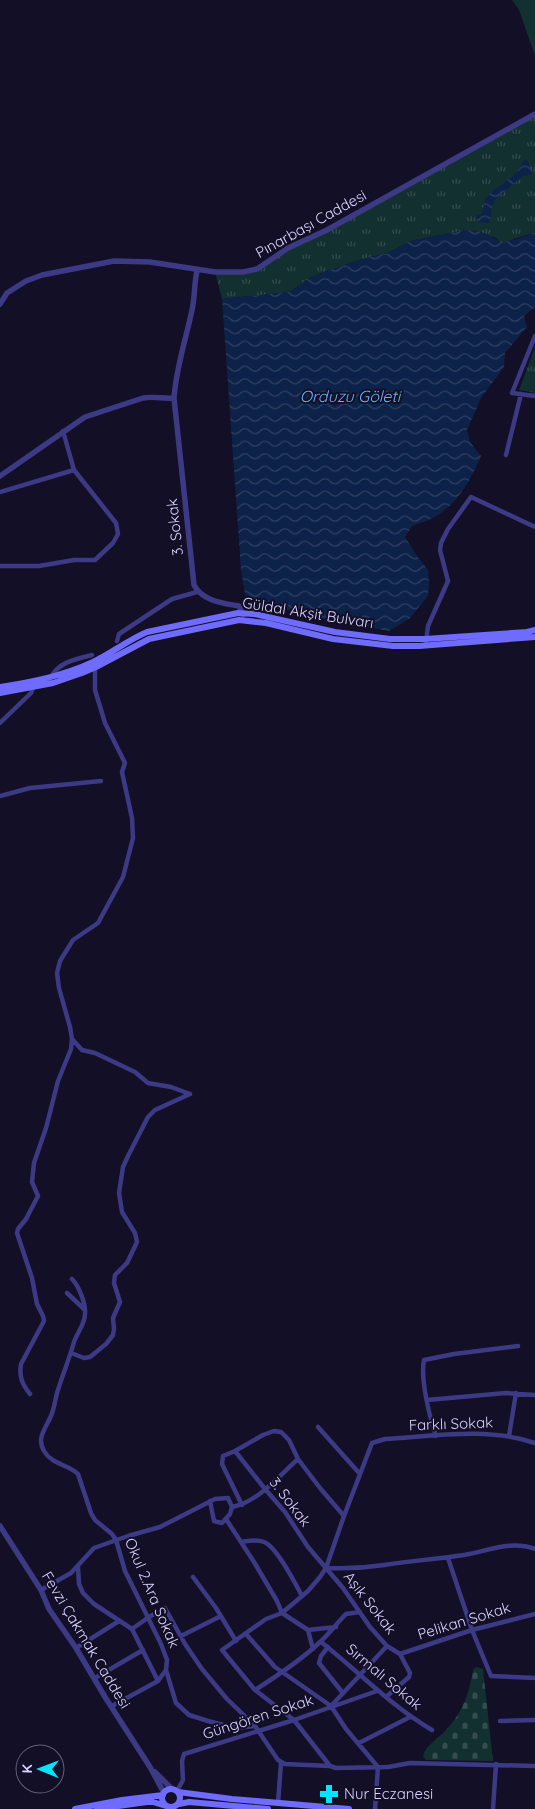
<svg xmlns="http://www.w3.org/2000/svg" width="535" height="1809" viewBox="0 0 535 1809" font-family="Quicksand,sans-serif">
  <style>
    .cemetery { fill: url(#cemetery-stones) }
    .park { fill: url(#park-tufts) }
    .pitch { fill: #12302f }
    .water { fill: url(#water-waves) }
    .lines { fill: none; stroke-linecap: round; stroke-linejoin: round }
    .minor { stroke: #3d3a85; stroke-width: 4.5 }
    .tertiary { stroke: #3d3a85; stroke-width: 5.5 }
    .secondary { stroke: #6f6bff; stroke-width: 6 }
    .labels { text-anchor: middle; stroke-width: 4; stroke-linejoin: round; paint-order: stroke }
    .street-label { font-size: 15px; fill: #d9d4ff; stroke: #130f26 }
    .poi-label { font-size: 15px; fill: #d9d4ff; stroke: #130f26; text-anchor: start }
    .water-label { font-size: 16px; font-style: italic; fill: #62b6ff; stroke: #130f26 }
  </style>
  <defs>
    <pattern id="cemetery-stones" width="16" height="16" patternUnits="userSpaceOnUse" patternTransform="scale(1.25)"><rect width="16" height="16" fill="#12302f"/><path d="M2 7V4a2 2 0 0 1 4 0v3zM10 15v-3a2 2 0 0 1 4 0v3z" fill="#344d4e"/></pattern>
    <pattern id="park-tufts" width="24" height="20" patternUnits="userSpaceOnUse" patternTransform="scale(1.25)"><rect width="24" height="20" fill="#12302f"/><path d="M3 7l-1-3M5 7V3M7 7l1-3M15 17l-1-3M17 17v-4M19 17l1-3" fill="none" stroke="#344d4e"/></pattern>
    <pattern id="water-waves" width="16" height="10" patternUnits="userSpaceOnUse" patternTransform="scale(1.25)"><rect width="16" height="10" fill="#0c2248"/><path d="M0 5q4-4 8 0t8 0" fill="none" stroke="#2f4163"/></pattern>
  </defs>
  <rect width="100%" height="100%" fill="#130f26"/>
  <!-- cemetery -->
  <path class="cemetery" d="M 476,1667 L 483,1669 L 493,1761 L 426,1760 L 423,1756 C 426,1745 438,1739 446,1730 C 463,1712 469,1694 473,1670 Z"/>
  <!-- park -->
  <path class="park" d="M 535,114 L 535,232 L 503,243 L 501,243 L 495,237 L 466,230 L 411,241 L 388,253 L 359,260 L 311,277 L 290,292 L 222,299 L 215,272 L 252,270 Z
    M 535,347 L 535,393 L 519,390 Z"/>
  <!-- pitch -->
  <path class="pitch" d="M 512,0 L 535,0 L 535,56 L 519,10 Z"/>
  <!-- water -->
  <path class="water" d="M 527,159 L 532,174 L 523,176 L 498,197 L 493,203 L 489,223 L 479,222 L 476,220 L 477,214 L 480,215 C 485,210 482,203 487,197 C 498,184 518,178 523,161 Z
    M 466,230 C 480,231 490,233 501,243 L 517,239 L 535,232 L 535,307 L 524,316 L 527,327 L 505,353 L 504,367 L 481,398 L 467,430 L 470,442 L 481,456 C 471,480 456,507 431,519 C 425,522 418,523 412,526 L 405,537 L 417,556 L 428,570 L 429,584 L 428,596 L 409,619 L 389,631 L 326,620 L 303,612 L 258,605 L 245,594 L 241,570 L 222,299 L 290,292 L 311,277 L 359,260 L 388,253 L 411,241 Z"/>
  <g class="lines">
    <!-- minor -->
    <path class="minor" d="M 535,336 L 512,393 L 535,396
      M 506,455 L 521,394
      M 0,492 L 74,470
      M 0,566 L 39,566 L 74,560 L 95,560 L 113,543 L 118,534 L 116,523 L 74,470 L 63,431
      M 117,641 L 119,634 L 172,599 L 197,592
      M 426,642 L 428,626 L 448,581 L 440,550 L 441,543 L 448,529 L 471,497 L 535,527
      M 51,677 C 59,662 76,659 92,655
      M 0,723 L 31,693 L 33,688
      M 0,796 L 30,788 L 101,781
      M 72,1039 L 82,1050 L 95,1053 L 135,1072 L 148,1083 L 171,1087 L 190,1094
      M 72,1279 C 79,1286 86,1304 85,1314 C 85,1324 77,1333 74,1342 C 69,1360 62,1376 57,1393 C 55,1401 54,1409 51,1416 C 46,1428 36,1438 44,1451 C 52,1465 68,1464 78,1474 L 91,1513 L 95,1520 L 112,1534 L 116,1540 L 125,1571 L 161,1644 L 167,1660 L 166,1670 L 176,1703 L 189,1715 L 208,1721 L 235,1728 L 255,1726
      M 67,1293 L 84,1309
      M 71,1353 L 84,1358 L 90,1357 L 106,1344 L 113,1335 L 114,1329 L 113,1318 L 120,1302 L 114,1283 L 115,1275 L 127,1263 L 137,1242 L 135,1233 L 122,1212 L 119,1193 L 123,1167 L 128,1156 L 148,1117 L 155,1110 L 190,1094
      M 30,1394 C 22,1384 19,1377 21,1364 L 44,1321 L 43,1316 L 37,1304 L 32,1278 L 17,1233 L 18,1229 L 26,1219 L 38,1196 L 32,1182 L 34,1163 L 46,1128 L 58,1081 L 71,1049 L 72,1039 L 70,1027 L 59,988 L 57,973 L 60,961 L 73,940 L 98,923 L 123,877 L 133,838 L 132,818 L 122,772 L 125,763 L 105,723 L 95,690 L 95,665
      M 427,1400 L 506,1393 L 535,1395
      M 318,1427 L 360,1474
      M 436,1436 C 430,1419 420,1378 424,1360 L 454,1354 L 518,1346
      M 509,1436 L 516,1393
      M 535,1443 C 488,1427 434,1436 385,1439 L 372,1443 L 344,1516 L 326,1568 L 320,1577 L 308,1591 L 282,1613 L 266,1619 L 222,1650 L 255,1690 L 294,1720 L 330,1766 L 336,1768 L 388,1767 L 410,1763 L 535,1766
      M 235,1451 L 265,1489 L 285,1512 L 308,1547 L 343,1588 L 370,1627 L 387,1646 L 400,1654 L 410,1673 L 409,1677 L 386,1697
      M 242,1505 L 222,1464 L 223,1456 L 235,1451 L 263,1435 L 274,1431 L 281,1432 L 289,1440 L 298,1459 L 320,1488 L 344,1516
      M 232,1507 C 258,1502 279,1476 298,1459
      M 226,1519 L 254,1562 L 277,1601 L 282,1613 L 308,1630 L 313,1649
      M 241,1542 C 248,1541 257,1539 264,1542 C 277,1547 295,1583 302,1596
      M 448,1558 L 472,1630 L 491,1676 L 535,1678
      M 78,1567 L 79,1584 L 83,1593 L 94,1604 L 132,1629 L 158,1681
      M 326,1568 C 346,1569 364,1568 384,1565 C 410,1561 437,1559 464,1555 C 489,1551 510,1540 535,1549
      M 193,1577 L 216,1608 L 236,1641
      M 41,1590 L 71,1573 L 94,1548 L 128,1536 L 160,1527 L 215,1499 L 228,1498 L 232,1507 L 230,1514 L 222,1523 L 214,1521 L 210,1501
      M 132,1629 L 149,1617 L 165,1608 L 185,1644 L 202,1669 L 227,1699 L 255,1726 L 278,1760 L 285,1764 L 330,1766
      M 308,1630 L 336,1627
      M 246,1634 L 275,1667 L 331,1706 L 346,1729 L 378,1767 L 375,1809
      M 181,1636 L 221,1616
      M 321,1642 C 358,1671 391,1706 432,1730
      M 328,1647 L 321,1656 L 319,1663 L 342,1692
      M 76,1648 L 119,1621
      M 400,1654 L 472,1630 L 535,1614
      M 95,1678 L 143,1650
      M 255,1690 C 277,1676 300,1661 319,1643 C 329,1634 337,1623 346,1614 L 360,1612
      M 332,1705 L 387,1646
      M 112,1706 L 158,1681 L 166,1670
      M 500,1721 L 535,1720
      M 359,1743 L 410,1717
      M 177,1791 L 183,1780 L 182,1761 L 184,1754 L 294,1720 L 377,1691
      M 278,1803 L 281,1763
      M 493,1809 L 496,1764"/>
    <!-- tertiary -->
    <path class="tertiary" d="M 197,271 C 194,284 195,297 192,310 C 186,339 176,368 174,398 L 194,585 C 202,601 223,603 239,606 L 243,615
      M 0,304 L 7,293 L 26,281 L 42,275 L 114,261 L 150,262 L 215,272 L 243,272 L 257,269 L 288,248 L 327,230 L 535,114
      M 0,476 L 85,417 L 143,398 C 154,396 163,399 174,398
      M 0,1526 L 41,1590 L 49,1609 L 76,1648 L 105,1697 L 150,1767 L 164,1793
      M 155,1772 L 172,1789"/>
    <!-- secondary -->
    <path class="secondary" d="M 0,687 C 32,682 63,676 93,662 C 112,653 128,640 147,632 L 238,613 L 254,614 L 335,632 L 390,639 L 425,639 L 527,632 L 535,630
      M 0,693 L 53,683 L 82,673 L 96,667 L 149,639 L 239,620 L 266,623 L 333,639 L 393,646 L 419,646 L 535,637
      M162 1798a9 9 0 1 1 18 0a9 9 0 1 1-18 0Z
      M 178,1792 L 232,1799 L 349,1809
      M 179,1804 L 189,1802 L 268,1809
      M 75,1809 L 122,1800 L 163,1795
      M 97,1809 L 147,1802 L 153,1802 L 166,1806"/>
  </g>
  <!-- icons -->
  <defs>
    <g id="pharmacy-bare" transform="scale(1.5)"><path d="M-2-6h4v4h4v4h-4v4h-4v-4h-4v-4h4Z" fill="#00e5ff" stroke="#130f26" stroke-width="2.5" paint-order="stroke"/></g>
  </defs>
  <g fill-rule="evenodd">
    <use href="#pharmacy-bare" x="329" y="1794"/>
  </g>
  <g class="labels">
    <!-- street labels -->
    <g class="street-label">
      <text transform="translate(311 224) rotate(-29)" y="5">Pınarbaşı Caddesi</text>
      <text transform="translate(175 527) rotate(-96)" y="5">3. Sokak</text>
      <text transform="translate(308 613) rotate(9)" y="5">Güldal Akşit Bulvarı</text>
      <text transform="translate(451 1424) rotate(-2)" y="5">Farklı Sokak</text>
      <text transform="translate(290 1502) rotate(53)" y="5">3. Sokak</text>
      <text transform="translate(152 1593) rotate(67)" y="5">Okul 2.Ara Sokak</text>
      <text transform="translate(370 1603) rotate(52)" y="5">Aşık Sokak</text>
      <text transform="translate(464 1621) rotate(-17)" y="5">Pelikan Sokak</text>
      <text transform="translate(86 1640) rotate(59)" y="5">Fevzi Çakmak Caddesi</text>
      <text transform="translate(384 1677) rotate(40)" y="5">Sırmalı Sokak</text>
      <text transform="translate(258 1717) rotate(-18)" y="5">Güngören Sokak</text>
    </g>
    <!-- poi labels -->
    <g class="poi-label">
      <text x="344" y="1799">Nur Eczanesi</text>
    </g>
    <!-- water labels -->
    <g class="water-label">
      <text x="350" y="402">Orduzu Göleti</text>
    </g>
  </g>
  <!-- north arrow -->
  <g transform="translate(40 1769) rotate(271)"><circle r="24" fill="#130f26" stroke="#625e7d"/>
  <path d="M0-4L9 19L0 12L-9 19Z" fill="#00e5ff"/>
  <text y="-8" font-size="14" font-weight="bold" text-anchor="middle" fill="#d9d4ff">K</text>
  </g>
</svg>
